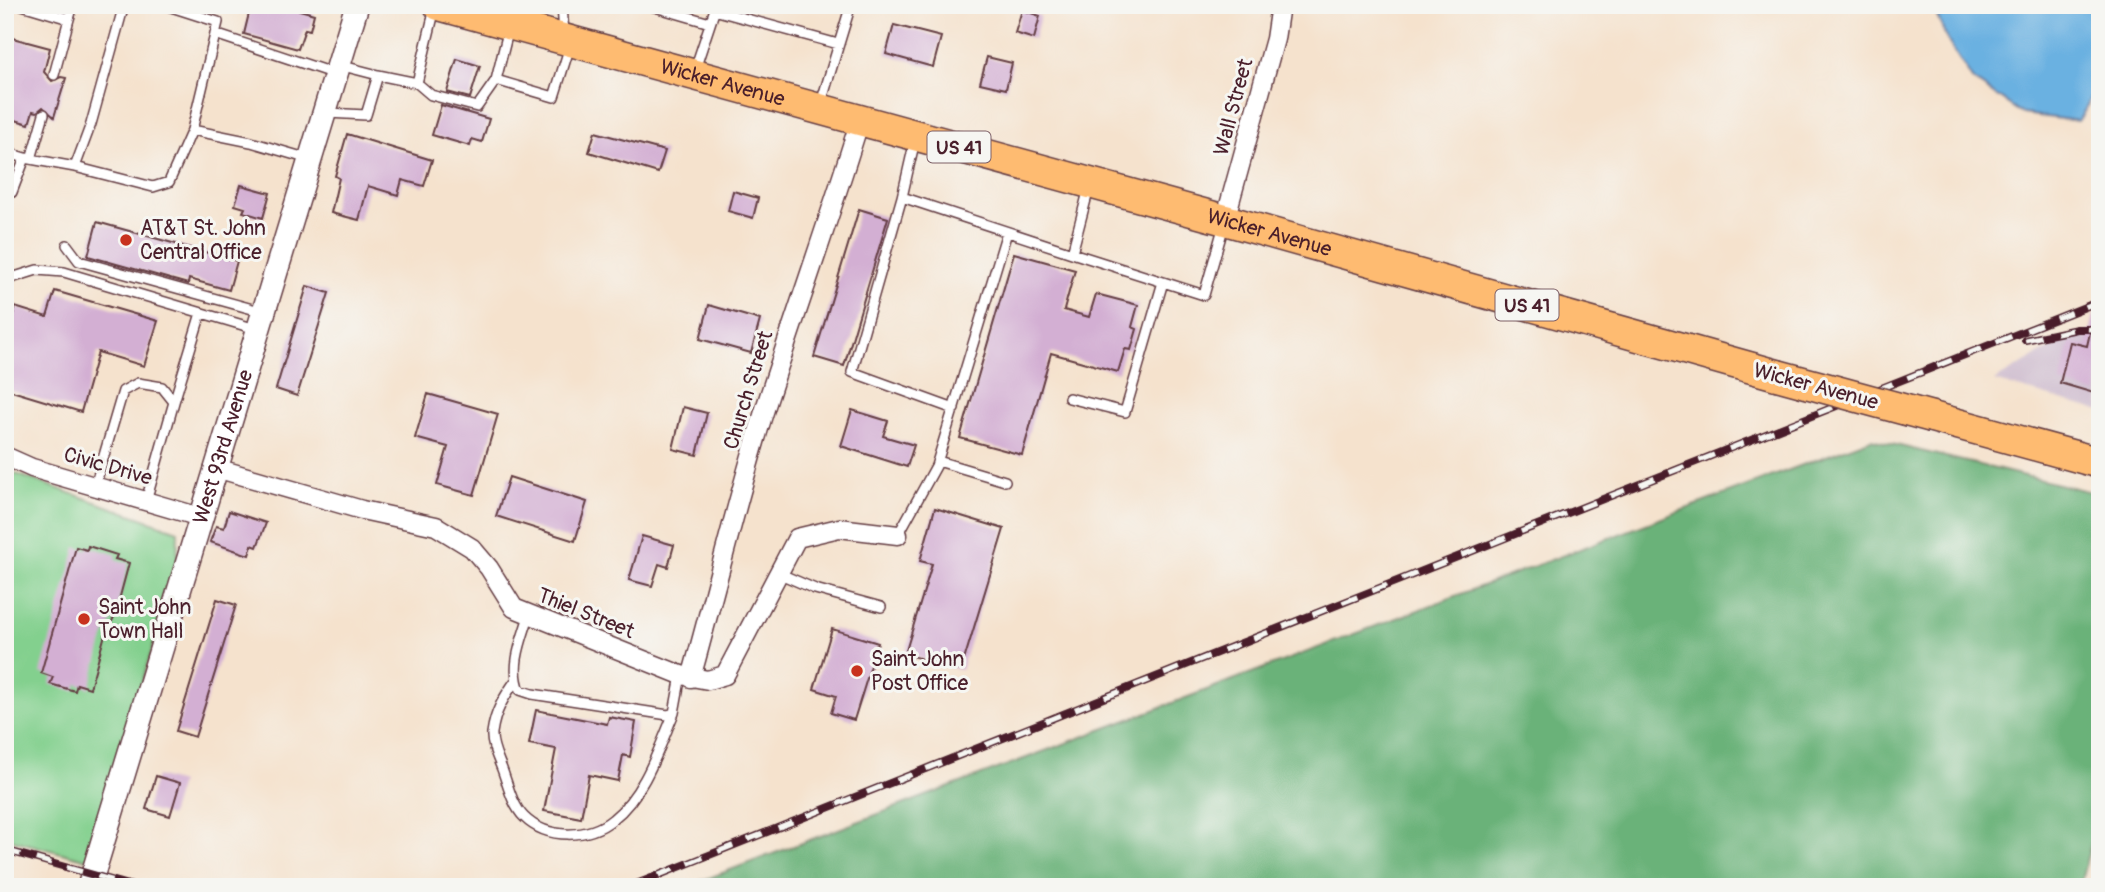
<svg xmlns="http://www.w3.org/2000/svg" width="2105" height="892" viewBox="0 0 2105 892" font-family="Pangolin,sans-serif">
  <style>
    .industrial { fill: #cfbdcf }
    .green { fill: #83d08e; stroke: #66785c; stroke-width: 2 }
    .forest { fill: #6ab279; stroke: #5a6852; stroke-width: 2 }
    .water { fill: #6ab1e1; stroke: #5a6886; stroke-width: 2 }
    .building { fill: #d3afd3 }
    .lines { fill: none; stroke-linecap: round; stroke-linejoin: round }
    .service-casing { stroke: #643c43; stroke-width: 12 }
    .minor-casing { stroke: #643c43; stroke-width: 21 }
    .tertiary-casing { stroke: #643c43; stroke-width: 26 }
    .trunk-casing { stroke: #643c43; stroke-width: 33 }
    .service { stroke: #fff; stroke-width: 9 }
    .minor { stroke: #fff; stroke-width: 18 }
    .tertiary { stroke: #fff; stroke-width: 23 }
    .trunk { stroke: #febb71; stroke-width: 30 }
    .rail-casing { stroke: #4a1f2b; stroke-width: 8 }
    .rail { stroke: #f6f6f2; stroke-width: 5; stroke-dasharray: 16; stroke-linecap: butt }
    .trunk-bridge-casing { stroke: #643c43; stroke-width: 33; stroke-linecap: butt }
    .trunk-bridge { stroke: #febb71; stroke-width: 30 }
    .poi-dot { fill: #c8321e; stroke: #f6f6f2; stroke-width: 2.5 }
    .labels { text-anchor: middle; stroke-width: 6; stroke-linejoin: round; paint-order: stroke }
    .shield { fill: #f6f6f2; stroke: #7e6067; stroke-width: 2 }
    .shield-label { font-size: 19px; font-weight: bold; fill: #4a1f2b }
    .street-label { font-size: 21px; fill: #4a1f2b; stroke: #f6f6f2 }
    .poi-label { font-size: 21px; fill: #4a1f2b; stroke: #f6f6f2; text-anchor: start }
  </style>
  <rect width="100%" height="100%" fill="#f6f6f2"/>
  <filter id="ink" filterUnits="userSpaceOnUse"><feTurbulence type="fractalNoise" baseFrequency=".0143" numOctaves="2"/><feDisplacementMap in="SourceGraphic" scale="14" xChannelSelector="R" yChannelSelector="G"/><feConvolveMatrix kernelMatrix="1 2 1 2 8 2 1 2 1" color-interpolation-filters="sRGB"/></filter>
  <filter id="wash" filterUnits="userSpaceOnUse"><feTurbulence type="fractalNoise" baseFrequency=".00686" numOctaves="4" result="noise"/><feDisplacementMap in="SourceGraphic" scale="28" xChannelSelector="R" yChannelSelector="G"/><feGaussianBlur stdDeviation="1.57" result="paint"/><feColorMatrix in="noise" values="0 0 0 0 0 0 0 0 0 0 0 0 0 0 0 0 0 1.4 0 .05"/><feComposite in="paint" operator="in"/></filter>
  <g filter="url(#wash)">
    <rect width="100%" height="100%" fill="#f5e2cd"/>
    <!-- industrial -->
    <path class="industrial" d="M 2100,326 L 2100,411 L 1994,381 L 2062,341 Z"/>
    <!-- green -->
    <path class="green" d="M 5,470 L 178,531 L 177,567 L 88,860 L 5,838 Z"/>
    <!-- forest -->
    <path class="forest" d="M 1871,439 L 2100,494 L 2100,809 L 2081,881 L 2100,887 L 685,887 Z"/>
    <!-- water -->
    <path class="water" d="M 1932,5 L 2099,5 C 2102,41 2100,91 2078,121 L 2023,114 L 1972,79 L 1949,43 Z"/>
    <g id="blocks">
      <!-- building -->
      <path class="building" d="M 251,5 L 282,5 L 314,14 L 310,30 L 305,29 L 298,49 L 244,34 Z
        M 1022,10 L 1040,16 L 1034,39 L 1015,33 Z
        M 894,25 L 941,37 L 933,67 L 886,54 Z
        M 5,36 L 50,48 L 44,72 L 52,81 L 61,77 L 66,78 L 54,117 L 43,107 L 37,112 L 33,111 L 29,124 L 5,117 Z
        M 987,57 L 1012,63 L 1006,89 L 980,83 Z
        M 457,59 L 480,66 L 470,98 L 447,92 Z
        M 441,105 L 489,119 L 482,142 L 472,139 L 470,146 L 432,135 Z
        M 595,132 L 665,151 L 658,173 L 589,152 Z
        M 347,134 L 432,160 L 424,186 L 402,180 L 398,195 L 368,186 L 359,220 L 331,213 L 339,178 L 335,176 Z
        M 241,185 L 270,193 L 263,218 L 243,212 L 245,208 L 235,205 Z
        M 733,191 L 758,198 L 753,218 L 728,211 Z
        M 859,209 L 888,218 L 844,366 L 814,357 Z
        M 97,222 L 237,261 L 229,290 L 189,279 L 188,284 L 88,256 Z
        M 1014,253 L 1075,270 L 1064,310 L 1089,317 L 1096,294 L 1138,305 L 1132,327 L 1137,329 L 1131,350 L 1125,349 L 1118,372 L 1051,353 L 1022,455 L 960,438 Z
        M 307,286 L 329,293 L 297,396 L 276,389 Z
        M 55,291 L 158,321 L 144,366 L 98,352 L 81,412 L 5,389 L 5,321 L 11,322 L 15,307 L 47,317 Z
        M 709,305 L 760,320 L 751,353 L 700,339 Z
        M 2094,315 L 2100,316 L 2097,394 L 2060,383 L 2070,342 L 2087,346 Z
        M 428,394 L 498,414 L 474,495 L 437,485 L 448,447 L 415,438 Z
        M 683,407 L 707,413 L 697,455 L 673,449 Z
        M 852,410 L 888,421 L 883,436 L 914,445 L 907,467 L 841,446 Z
        M 509,477 L 587,502 L 575,541 L 496,516 Z
        M 935,508 L 1004,529 L 961,670 L 905,654 L 932,564 L 920,561 Z
        M 229,511 L 266,523 L 257,547 L 252,545 L 249,555 L 210,542 L 216,526 L 224,528 Z
        M 642,536 L 674,545 L 668,567 L 659,564 L 652,586 L 629,580 Z
        M 88,546 L 117,555 L 115,559 L 129,563 L 115,615 L 104,638 L 90,688 L 77,684 L 75,691 L 50,684 L 53,677 L 41,673 L 76,547 L 87,550 Z
        M 217,599 L 236,605 L 195,737 L 176,731 Z
        M 832,629 L 878,643 L 854,720 L 831,713 L 836,696 L 814,689 Z
        M 536,710 L 607,724 L 609,717 L 636,722 L 630,757 L 623,755 L 618,781 L 589,775 L 581,818 L 544,811 L 556,749 L 529,744 Z
        M 156,776 L 180,783 L 170,816 L 146,809 Z"/>
    </g>
  </g>
  <g filter="url(#ink)">
    <use href="#blocks" fill-opacity="0" stroke="#643c43" stroke-width="2"/>
    <g class="lines">
      <!-- service casing -->
      <g class="service-casing">
        <path id="service" d="M 22,5 L 69,19 L 73,5
          M 165,5 L 218,22 L 192,130 L 251,142 L 309,159
          M 562,5 L 564,34
          M 648,5 L 710,23
          M 714,10 L 838,44
          M 525,23 L 539,5
          M 215,34 L 335,74
          M 695,69 L 716,6
          M 54,75 L 69,19
          M 378,75 L 417,83 L 435,8
          M 496,80 L 554,97 L 570,46
          M 417,83 L 431,95 L 477,107 L 496,80 L 509,28
          M 821,103 L 849,11 L 847,5
          M 327,113 L 366,115 L 378,75 L 339,65
          M 915,140 L 902,197 L 1072,253 L 1089,188
          M 5,152 L 25,158
          M 31,159 L 44,114
          M 75,167 L 153,187 L 169,182 L 192,130
          M 5,191 L 12,192 L 25,158 L 75,167 L 91,124 L 124,5
          M 902,197 L 852,372 L 954,409
          M 67,245 L 79,261 L 263,312
          M 1072,253 L 1204,295 L 1224,225
          M 5,280 L 37,270 L 64,272 L 256,329
          M 1069,398 L 1125,412 L 1163,282
          M 174,402 L 201,313
          M 938,461 L 1005,481
          M 95,486 L 123,391 L 138,383 L 162,387 L 174,402 L 146,501
          M 898,535 L 936,466 L 1007,232
          M 778,573 L 815,589 L 881,607
          M 529,616 C 522,639 510,666 520,690 L 532,694 L 668,715 L 674,713 L 681,675
          M 516,680 C 504,697 495,711 492,733 C 491,745 498,758 502,769 C 508,785 512,805 524,817 C 547,840 589,839 613,819 C 644,795 659,748 674,713"/>
      </g>
      <!-- minor casing -->
      <g class="minor-casing">
        <path id="minor" d="M 1225,220 L 1275,39 L 1280,5
          M 5,456 L 32,468 L 200,517
          M 216,468 L 362,510 L 436,526 L 472,548 L 489,568 L 514,608 L 681,675 L 708,680 L 725,675 L 797,538 L 839,528 L 898,535
          M 691,678 C 716,589 737,499 764,412 C 795,314 830,218 860,120"/>
      </g>
      <!-- tertiary casing -->
      <g class="tertiary-casing">
        <g id="tertiary">
          <path id="s1" d="M 89,887 L 357,5"/>
        </g>
      </g>
      <!-- trunk casing -->
      <g class="trunk-casing">
        <g id="trunk">
          <path id="s2" d="M 439,5 L 1225,220 L 1777,375"/>
          <path d="M 1932,417 L 2100,463"/>
        </g>
      </g>
      <!-- service -->
      <use href="#service" class="service"/>
      <!-- minor -->
      <use href="#minor" class="minor"/>
      <!-- tertiary -->
      <use href="#tertiary" class="tertiary"/>
      <!-- trunk -->
      <use href="#trunk" class="trunk"/>
      <!-- rail casing -->
      <g class="rail-casing">
        <path id="rail" d="M 2025,340 L 2077,329 L 2100,329
          M 5,850 L 136,887
          M 629,887 L 2100,301"/>
      </g>
      <!-- rail -->
      <use href="#rail" class="rail"/>
      <!-- trunk-bridge casing -->
      <g class="trunk-bridge-casing">
        <path id="trunk-bridge" d="M 1777,375 L 1932,417"/>
      </g>
      <!-- trunk-bridge -->
      <use href="#trunk-bridge" class="trunk-bridge"/>
    </g>
  </g>
  <!-- markers -->
  <g class="poi-dot">
    <circle cx="126" cy="240" r="7"/>
    <circle cx="84" cy="619" r="7"/>
    <circle cx="857" cy="671" r="7"/>
  </g>
  <g class="labels">
    <!-- shield labels -->
    <g class="shield">
      <rect x="927.5" y="131.5" width="63" height="31" rx="5"/>
      <rect x="1495.5" y="289.5" width="63" height="31" rx="5"/>
    </g>
    <g class="shield-label">
      <text x="959" y="154">US 41</text>
      <text x="1527" y="312">US 41</text>
    </g>
    <!-- street labels -->
    <g class="street-label">
      <text dy="7" stroke="none"><textPath href="#s2" startOffset="294">Wicker Avenue</textPath></text>
      <text transform="translate(1233 107) rotate(-75)" y="7">Wall Street</text>
      <text dy="7" stroke="none"><textPath href="#s2" startOffset="861">Wicker Avenue</textPath></text>
      <text transform="translate(1816 386) rotate(15)" y="7">Wicker Avenue</text>
      <text transform="translate(748 390) rotate(-73)" y="7">Church Street</text>
      <text dy="7" stroke="none"><textPath href="#s1" startOffset="460">West 93rd Avenue</textPath></text>
      <text transform="translate(108 466) rotate(16)" y="7">Civic Drive</text>
      <text transform="translate(586 613) rotate(22)" y="7">Thiel Street</text>
    </g>
    <!-- poi labels -->
    <g class="poi-label">
      <text x="140" y="235">AT&amp;T St. John<tspan x="140" dy="24">Central Office</tspan></text>
      <text x="98" y="614">Saint John<tspan x="98" dy="24">Town Hall</tspan></text>
      <text x="871" y="666">Saint John<tspan x="871" dy="24">Post Office</tspan></text>
    </g>
  </g>
  <!-- margin -->
  <rect width="2105" height="892" fill="none" stroke="#f6f6f2" stroke-width="28"/>
</svg>
